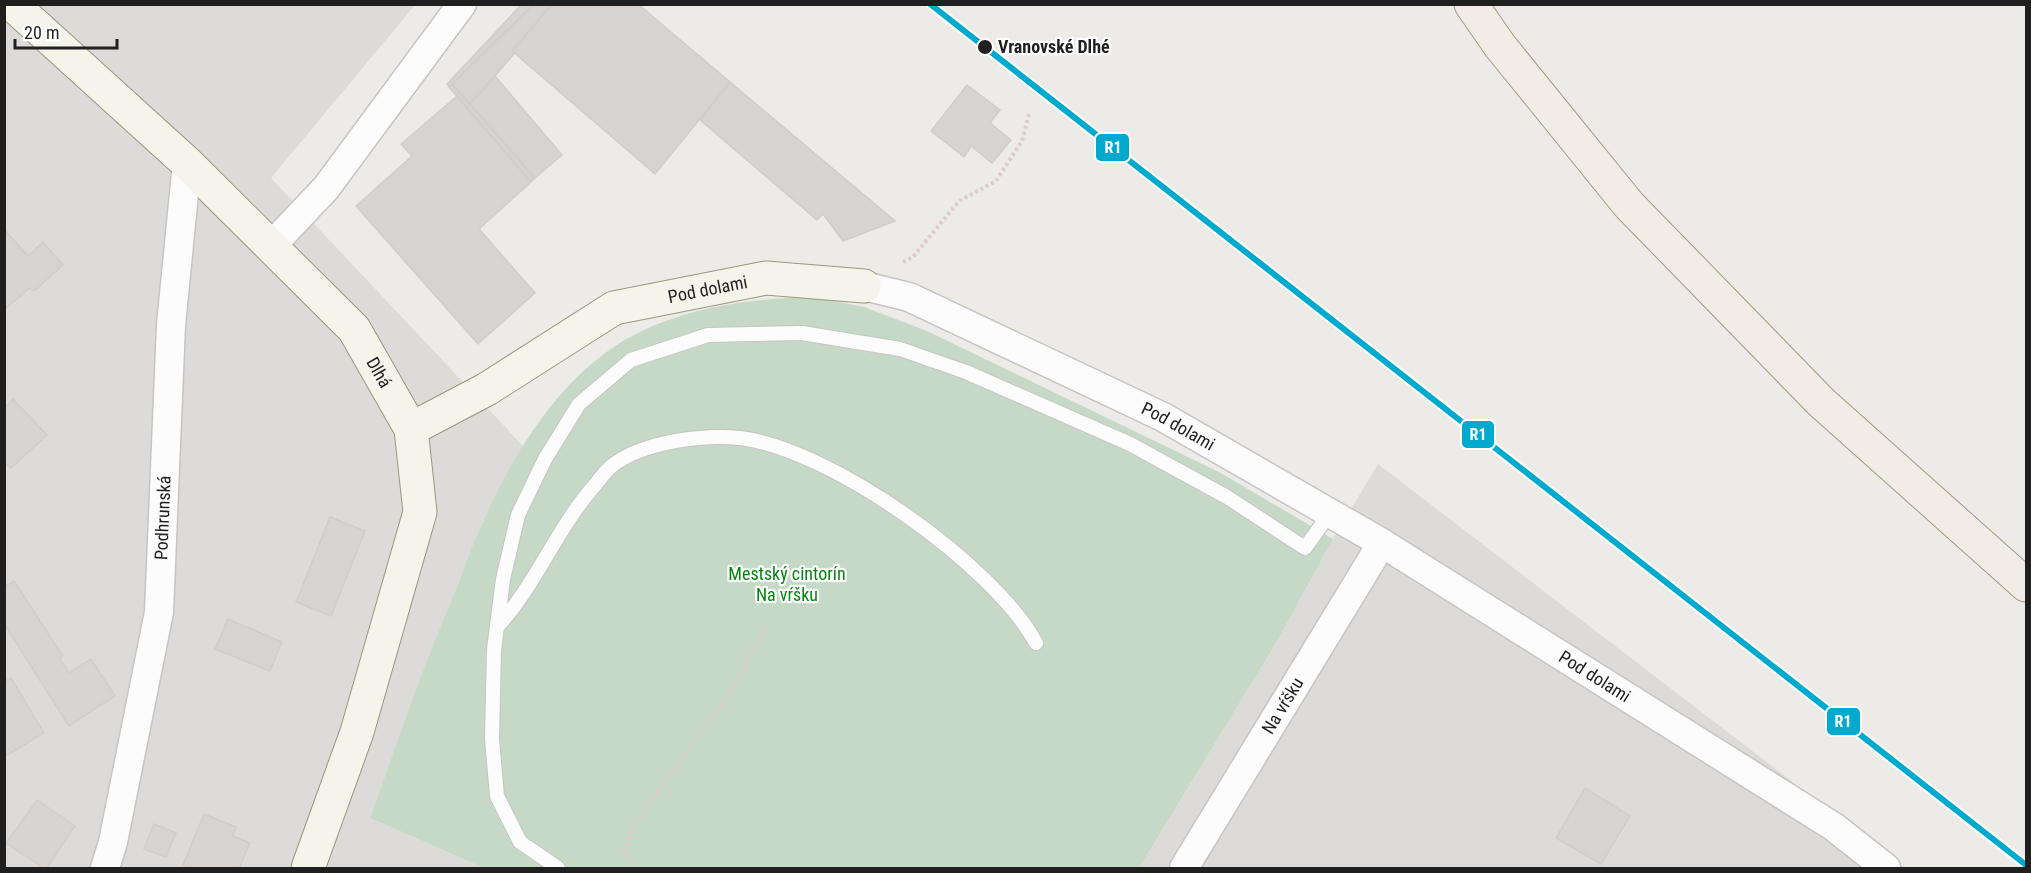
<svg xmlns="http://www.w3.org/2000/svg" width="2031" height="873" viewBox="0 0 2031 873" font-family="'Roboto Condensed',sans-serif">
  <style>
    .residential { fill: #dcdbd9 }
    .cemetery { fill: #c5d9c6 }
    .building { fill: #d6d3d0; stroke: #d1cdc9; stroke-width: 1.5 }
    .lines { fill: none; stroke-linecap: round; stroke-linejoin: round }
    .lane-casing { stroke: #c6c5c4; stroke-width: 16 }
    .street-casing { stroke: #c6c5c4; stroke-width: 31 }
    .secondary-casing { stroke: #97987e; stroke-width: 35 }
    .primary-casing { stroke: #a49984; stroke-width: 35 }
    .path { stroke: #dbccca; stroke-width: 4; stroke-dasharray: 3 3; stroke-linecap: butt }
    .lane { stroke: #fcfcfc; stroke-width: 14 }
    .street { stroke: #fcfcfc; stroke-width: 28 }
    .secondary { stroke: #f4f4eb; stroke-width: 33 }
    .primary { stroke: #f1ece5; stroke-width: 33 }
    .rail-1-casing { stroke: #fff; stroke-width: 10 }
    .rail-1 { stroke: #00a9ce; stroke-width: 6 }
    .stop-dot { fill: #1f1f1f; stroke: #fff; stroke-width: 2 }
    .labels { text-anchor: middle; stroke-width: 4.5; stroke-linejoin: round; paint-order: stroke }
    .stop-label { font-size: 18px; font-weight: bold; fill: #1f1f1f; stroke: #fff; text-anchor: start }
    .street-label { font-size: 18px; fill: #1f1f1f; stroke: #fff }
    .park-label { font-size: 18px; fill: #04860e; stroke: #fff }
    .line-badge { stroke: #fff; stroke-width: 2 }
    .badge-label { font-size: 16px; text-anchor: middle; font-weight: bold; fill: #fff }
  </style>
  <rect width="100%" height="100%" fill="#edebe8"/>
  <!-- residential -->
  <path class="residential" d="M 5,5 L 415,5 L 271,178 L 524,447 L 486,515 L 463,570 L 370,818 L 484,868 L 5,868 Z
    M 1378,464 L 1905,868 L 1139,868 L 1276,643 L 1333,539 Z"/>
  <!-- cemetery -->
  <path class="cemetery" d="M 816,297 L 864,307 L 927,331 L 1219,472 L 1333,539 L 1276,643 L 1139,868 L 484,868 L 370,818 C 395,750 418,680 446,614 C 458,586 467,557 480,529 C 508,464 549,393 608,351 C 667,309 747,298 816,297 Z"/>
  <!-- building -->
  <path class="building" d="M 522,4 L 534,4 L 449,87 L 447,84 Z
    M 534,4 L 552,4 L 512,51 L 515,53 L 470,104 L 452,84 Z
    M 552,4 L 638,4 L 730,82 L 655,174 L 512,51 Z
    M 495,76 L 562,155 L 535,178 L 470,104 Z
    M 730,82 L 895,221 L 843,241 L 823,214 L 817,220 L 700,120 Z
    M 452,84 L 470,104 L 467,108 L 449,87 Z
    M 967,85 L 1000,110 L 990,123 L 1011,140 L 992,163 L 971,146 L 964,157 L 931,131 Z
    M 457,96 L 531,182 L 479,229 L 535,293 L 478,344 L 356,206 L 412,156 L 401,144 Z
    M 470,104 L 535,178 L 531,182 L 467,108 Z
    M 4,229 L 28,256 L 43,242 L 63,265 L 34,291 L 30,288 L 4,310 Z
    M 13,399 L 47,435 L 11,468 L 4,462 L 4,408 Z
    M 330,517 L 365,531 L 331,616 L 296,602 Z
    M 14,581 L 63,656 L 60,659 L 69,673 L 91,659 L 115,696 L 69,726 L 4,624 L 4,587 Z
    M 228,619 L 282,642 L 270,671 L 215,649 Z
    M 11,678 L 44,733 L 4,757 L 4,682 Z
    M 1585,788 L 1630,816 L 1601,864 L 1556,838 Z
    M 37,800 L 75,826 L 47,868 L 43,868 L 6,843 Z
    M 204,814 L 236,827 L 233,836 L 250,843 L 239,868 L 193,868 L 183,865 Z
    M 154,824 L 176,833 L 166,857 L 144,849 Z"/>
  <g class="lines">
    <!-- lane casing -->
    <g class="lane-casing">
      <path id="lane" d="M 497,627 C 536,585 556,529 595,485 C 600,479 606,470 613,465 C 643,442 703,434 740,438 C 829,448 994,565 1036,643
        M 558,868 L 520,842 L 497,796 L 492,739 L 494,650 L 503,579 L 518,515 L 545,459 L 579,404 L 631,360 L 708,335 L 802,333 L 900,349 L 966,372 L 1130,444 L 1227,497 L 1305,548 L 1330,513"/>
    </g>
    <!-- street casing -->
    <g class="street-casing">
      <g id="street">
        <path d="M 272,245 L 326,188 L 462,4"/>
        <path id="s1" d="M 864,286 L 909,297 L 1163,417 L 1382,543 L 1834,827 L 1886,868"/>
        <path id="s2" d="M 105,868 L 113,842 L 159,612 L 171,325 L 187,163"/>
        <path id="s3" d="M 1184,868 L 1382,543"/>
      </g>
    </g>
    <!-- secondary casing -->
    <g class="secondary-casing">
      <g id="secondary">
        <path id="s4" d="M 12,4 L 187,163 L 354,329 L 411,429 L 420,512 L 357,732 L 308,868"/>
        <path id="s5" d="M 411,429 L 487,389 L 614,308 L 766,278 L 864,286"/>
      </g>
    </g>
    <!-- primary casing -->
    <g class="primary-casing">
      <path id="primary" d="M 1471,4 L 1500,46 L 1629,205 L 1821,402 L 2026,585"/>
    </g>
    <!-- path -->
    <path class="path" d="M 903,262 L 913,257 L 959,201 L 996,181 L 1022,141 L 1029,114
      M 638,868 L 623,853 L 632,827 L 727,696 L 767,625"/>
    <!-- lane -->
    <use href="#lane" class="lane"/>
    <!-- street -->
    <use href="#street" class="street"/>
    <!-- secondary -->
    <use href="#secondary" class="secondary"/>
    <!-- primary -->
    <use href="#primary" class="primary"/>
    <!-- rail-1 casing -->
    <g class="rail-1-casing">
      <path id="rail-1" d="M 930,4 L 2026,865"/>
    </g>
    <!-- rail-1 -->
    <use href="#rail-1" class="rail-1"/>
  </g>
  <!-- markers -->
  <circle class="stop-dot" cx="985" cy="47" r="8"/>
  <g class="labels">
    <!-- stop labels -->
    <g class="stop-label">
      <text x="998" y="53">Vranovské Dlhé</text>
    </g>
    <!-- street labels -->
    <g class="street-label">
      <text dy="6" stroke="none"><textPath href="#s5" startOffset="332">Pod dolami</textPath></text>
      <text dy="6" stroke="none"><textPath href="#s4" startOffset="522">Dlhá</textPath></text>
      <text dy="6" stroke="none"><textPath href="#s1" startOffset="345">Pod dolami</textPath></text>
      <text dy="6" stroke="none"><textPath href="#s2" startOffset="356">Podhrunská</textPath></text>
      <text dy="6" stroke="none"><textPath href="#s1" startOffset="831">Pod dolami</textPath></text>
      <text dy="6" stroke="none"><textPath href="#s3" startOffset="190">Na vŕšku</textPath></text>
    </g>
    <!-- park labels -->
    <g class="park-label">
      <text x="787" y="580">Mestský cintorín<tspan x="787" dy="21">Na vŕšku</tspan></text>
    </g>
  </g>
  <g class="line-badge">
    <rect x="1095" y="133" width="35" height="29" rx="6" fill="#00a9ce"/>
    <rect x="1461" y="420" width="34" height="29" rx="6" fill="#00a9ce"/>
    <rect x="1826" y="707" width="35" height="29" rx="6" fill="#00a9ce"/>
  </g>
  <g class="badge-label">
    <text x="1113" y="153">R1</text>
    <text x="1478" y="440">R1</text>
    <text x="1843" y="727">R1</text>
  </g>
  <!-- border -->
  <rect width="2031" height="873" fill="none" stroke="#1f1f1f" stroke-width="12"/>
  <!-- scale -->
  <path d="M15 39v9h102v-9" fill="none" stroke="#1f1f1f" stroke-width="3"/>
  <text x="24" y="39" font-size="18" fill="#1f1f1f" stroke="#ffffff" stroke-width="4.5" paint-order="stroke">20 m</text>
</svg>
